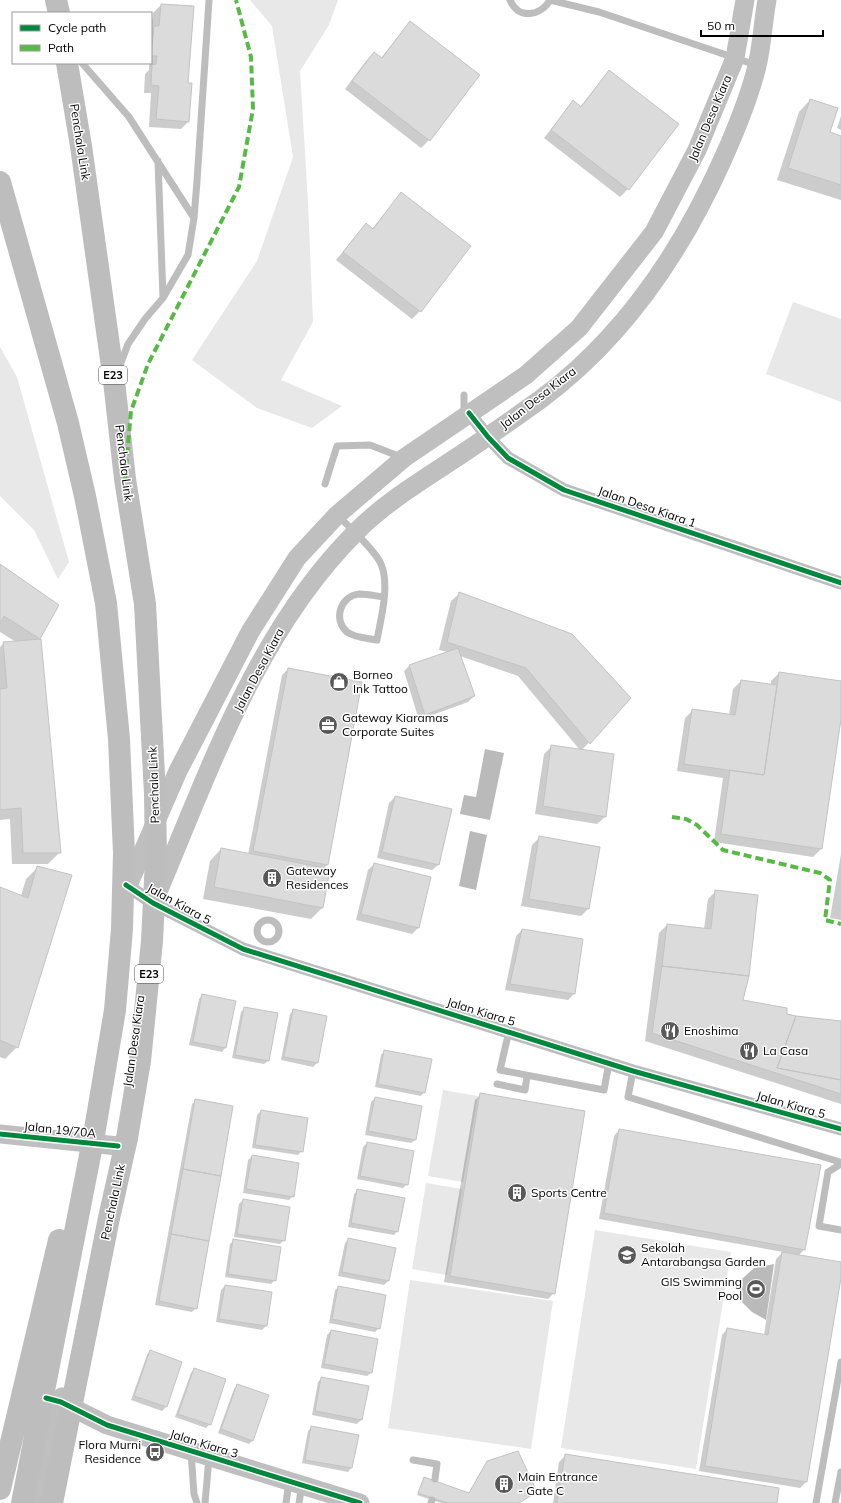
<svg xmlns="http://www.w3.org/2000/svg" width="841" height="1503" viewBox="0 0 841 1503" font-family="Mulish,sans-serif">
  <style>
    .green { fill: #e8e8e8 }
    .water { fill: #bababa }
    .shadow { fill: #0003 }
    .building { fill: #dbdbdb; stroke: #c3c3c3 }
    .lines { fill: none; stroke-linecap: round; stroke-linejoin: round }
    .lane { stroke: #bdbdbd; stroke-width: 7 }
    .street { stroke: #bdbdbd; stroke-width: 13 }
    .secondary { stroke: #bfbfbf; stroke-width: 19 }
    .highway { stroke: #bdbdbd; stroke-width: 22 }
    .quiet { stroke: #58b947; stroke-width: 4; stroke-dasharray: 8 4; stroke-linecap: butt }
    .cycleway-casing { stroke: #fff; stroke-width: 8 }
    .cycleway { stroke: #00873e; stroke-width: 5 }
    .labels { text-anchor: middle; stroke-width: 3; stroke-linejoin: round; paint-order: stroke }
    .shield { fill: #fff; stroke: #4c4c4c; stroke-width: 1 }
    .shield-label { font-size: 11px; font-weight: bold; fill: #000 }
    .street-label { font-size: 12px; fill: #000; stroke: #fff }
    .poi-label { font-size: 12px; fill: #000; stroke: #fff; text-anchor: start }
  </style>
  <rect width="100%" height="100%" fill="#fff"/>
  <!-- green -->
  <path class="green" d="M 250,0 L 338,0 L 329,25 L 300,71 L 308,202 L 313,322 L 281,380 L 342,406 L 312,428 L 257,408 L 192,360 L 257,261 L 293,157 L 272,26 Z
    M 793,302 L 841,319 L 841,402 L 766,374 Z
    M 0,347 L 17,377 L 69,562 L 58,579 L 34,530 L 0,496 Z
    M 443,1090 L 478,1096 L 463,1182 L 428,1176 Z
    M 426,1183 L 462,1189 L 447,1275 L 412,1269 Z
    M 595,1230 L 731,1252 L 696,1469 L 561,1448 Z
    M 410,1280 L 553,1301 L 531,1449 L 388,1428 Z"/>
  <!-- water -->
  <path class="water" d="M 485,749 L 504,753 L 490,820 L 460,814 L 464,795 L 476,797 Z
    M 470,831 L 487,835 L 476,890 L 459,886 Z
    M 774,1264 L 766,1320 L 752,1312 L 740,1300 L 742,1279 L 754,1268 Z"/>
  <!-- shadow -->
  <path class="shadow" d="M 161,5 L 187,84 L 189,121 L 181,129 L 149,127 L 151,93 L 144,93 L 145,74 L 149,70 L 149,64 L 144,63 L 151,63 L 151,30 L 153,13 Z
    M 410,22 L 429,140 L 421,148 L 345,89 L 366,61 L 374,53 L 381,58 Z
    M 609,71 L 628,189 L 620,197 L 544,138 L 566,110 L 573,102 L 580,107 Z
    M 810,100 L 829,133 L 841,137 L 841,200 L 777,180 L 799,112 Z
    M 841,116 L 841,130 L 837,128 Z
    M 401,193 L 420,311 L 412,319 L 336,260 L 366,224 L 372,229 Z
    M 0,565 L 39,638 L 37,640 L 60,852 L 48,864 L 12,864 L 10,819 L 0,820 L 0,647 L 4,643 L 16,642 L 0,632 Z
    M 459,594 L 629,698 L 582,750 L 605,817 L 597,824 L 535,814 L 544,754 L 552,746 L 580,750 L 518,676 L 460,656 L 474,696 L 468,702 L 419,720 L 404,671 L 410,665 L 448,652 L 439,650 L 451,601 Z
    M 288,669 L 361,683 L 327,865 L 323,869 L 322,908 L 311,919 L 203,899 L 210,861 L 221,849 L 248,855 L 282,675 Z
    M 779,673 L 841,682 L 841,712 L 821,849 L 813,857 L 714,842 L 723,778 L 677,771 L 685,718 L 693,710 L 729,715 L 733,689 L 741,681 L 771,685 L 771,681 Z
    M 395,797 L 438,865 L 432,870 L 377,858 L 389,803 Z
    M 540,837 L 589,908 L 581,916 L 521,906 L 532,845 Z
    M 841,854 L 841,920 L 830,918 Z
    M 374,864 L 430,878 L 418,928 L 412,934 L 356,920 L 368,870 Z
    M 38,867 L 71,876 L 17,1047 L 5,1059 L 0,1057 L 0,888 L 21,896 L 26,879 Z
    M 716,891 L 742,1000 L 786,1015 L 841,1022 L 841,1104 L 645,1041 L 659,933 L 667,925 L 704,929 L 708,899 Z
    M 522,930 L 574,994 L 568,1000 L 505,990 L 516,936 Z
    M 202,995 L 225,1048 L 222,1052 L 189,1045 L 199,999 Z
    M 245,1008 L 268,1061 L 264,1064 L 232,1058 L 241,1012 Z
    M 294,1010 L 326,1016 L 317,1063 L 313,1067 L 281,1060 L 290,1014 Z
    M 385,1051 L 424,1092 L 421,1096 L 375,1087 L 381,1055 Z
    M 481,1094 L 554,1293 L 548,1299 L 444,1282 L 475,1100 Z
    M 375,1098 L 415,1140 L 411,1143 L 365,1135 L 371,1102 Z
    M 196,1100 L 196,1308 L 192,1312 L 155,1305 L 192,1104 Z
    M 261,1111 L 302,1151 L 298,1155 L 252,1148 L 257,1115 Z
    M 619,1130 L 805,1249 L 798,1256 L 841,1263 L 841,1272 L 806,1482 L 800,1488 L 699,1471 L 722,1335 L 727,1329 L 764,1335 L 776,1259 L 783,1252 L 599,1219 L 614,1136 Z
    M 367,1143 L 407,1184 L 403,1188 L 357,1179 L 363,1147 Z
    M 252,1156 L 293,1196 L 289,1200 L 243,1193 L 248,1160 Z
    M 358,1190 L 397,1231 L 394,1235 L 348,1227 L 354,1194 Z
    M 243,1200 L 284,1240 L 280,1244 L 234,1237 L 239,1204 Z
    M 234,1240 L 275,1280 L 271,1284 L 225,1277 L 230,1244 Z
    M 348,1240 L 394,1248 L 388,1281 L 384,1285 L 338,1276 L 345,1243 Z
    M 225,1286 L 271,1293 L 266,1326 L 262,1330 L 216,1322 L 221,1290 Z
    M 339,1287 L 379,1328 L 375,1332 L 329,1323 L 335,1290 Z
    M 331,1331 L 371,1373 L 367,1376 L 321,1368 L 327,1335 Z
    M 150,1351 L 181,1362 L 166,1407 L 162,1411 L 131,1400 L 147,1355 Z
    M 194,1369 L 210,1424 L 206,1428 L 175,1417 L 191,1373 Z
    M 322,1378 L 361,1420 L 357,1424 L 312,1415 L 318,1382 Z
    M 237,1385 L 253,1440 L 249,1444 L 218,1433 L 234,1389 Z
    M 312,1427 L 358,1435 L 351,1468 L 348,1472 L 302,1463 L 308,1431 Z
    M 565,1456 L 776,1503 L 553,1503 L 559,1462 Z
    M 424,1478 L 469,1494 L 519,1503 L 441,1503 L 417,1495 Z"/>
  <!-- building -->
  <path class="building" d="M 161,4 L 194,6 L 188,83 L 192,83 L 189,122 L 156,119 L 159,86 L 151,85 L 152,65 L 156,64 L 157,56 L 151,56 L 154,26 L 159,26 Z
    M 410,21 L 480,75 L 430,141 L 352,81 L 374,52 L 382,58 Z
    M 609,70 L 679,124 L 629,190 L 551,130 L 573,100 L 581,107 Z
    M 810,99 L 838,108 L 830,132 L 841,136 L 841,185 L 788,168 Z
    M 401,192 L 471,246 L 421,312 L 343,252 L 366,223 L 373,229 Z
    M 0,564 L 59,605 L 40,639 L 4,616 L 0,624 Z
    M 459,592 L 572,634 L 631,698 L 590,744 L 526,668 L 447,642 Z
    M 41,639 L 61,853 L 23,853 L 21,808 L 0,810 L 0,689 L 7,688 L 3,642 Z
    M 458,648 L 475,696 L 425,715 L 409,665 Z
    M 288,668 L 362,682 L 328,865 L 253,851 Z
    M 779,672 L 841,681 L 841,719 L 822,849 L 721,834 L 730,770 L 764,775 Z
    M 741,680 L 777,685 L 764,775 L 684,764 L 692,709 L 735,715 Z
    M 551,745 L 614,754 L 606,817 L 543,806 Z
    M 395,796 L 452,809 L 439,865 L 382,852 Z
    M 539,836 L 600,847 L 589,909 L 529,899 Z
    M 221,848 L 330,869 L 323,908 L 214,887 Z
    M 374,863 L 431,877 L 419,928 L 361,914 Z
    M 37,866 L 72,875 L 18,1048 L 0,1040 L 0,887 L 28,898 Z
    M 715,890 L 758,895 L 749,976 L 662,966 L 667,924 L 711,929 Z
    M 522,929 L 583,939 L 575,994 L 510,984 Z
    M 662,966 L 749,976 L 743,1000 L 787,1008 L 787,1014 L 796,1016 L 777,1068 L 841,1080 L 841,1094 L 652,1033 Z
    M 202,994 L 236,1001 L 226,1048 L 193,1042 Z
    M 244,1007 L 278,1013 L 269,1061 L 235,1055 Z
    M 293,1009 L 327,1016 L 318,1063 L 284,1057 Z
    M 796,1016 L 841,1021 L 841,1080 L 777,1068 Z
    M 384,1050 L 432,1059 L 425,1093 L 378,1084 Z
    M 480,1093 L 585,1111 L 555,1294 L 450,1276 Z
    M 375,1097 L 422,1106 L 416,1140 L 368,1131 Z
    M 195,1099 L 233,1106 L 221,1176 L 183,1169 Z
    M 261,1110 L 308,1118 L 303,1152 L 255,1145 Z
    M 619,1129 L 821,1165 L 805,1250 L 604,1213 Z
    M 367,1142 L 414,1151 L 408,1185 L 360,1176 Z
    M 252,1155 L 299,1163 L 294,1197 L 246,1189 Z
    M 183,1169 L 221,1176 L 209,1241 L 171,1234 Z
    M 357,1189 L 405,1198 L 398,1232 L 351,1223 Z
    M 243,1199 L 290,1207 L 285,1241 L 237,1234 Z
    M 171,1234 L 209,1241 L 197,1309 L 159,1301 Z
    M 348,1238 L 396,1248 L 389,1281 L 342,1272 Z
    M 233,1239 L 281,1247 L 276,1281 L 228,1274 Z
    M 782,1252 L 841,1262 L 841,1278 L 807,1482 L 705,1466 L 727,1328 L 768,1335 Z
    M 225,1285 L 272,1292 L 267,1326 L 219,1319 Z
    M 338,1286 L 386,1295 L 380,1329 L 332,1319 Z
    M 331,1330 L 378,1339 L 372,1373 L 324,1364 Z
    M 150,1350 L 182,1362 L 167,1407 L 134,1396 Z
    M 194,1368 L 226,1379 L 211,1425 L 178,1414 Z
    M 321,1377 L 369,1386 L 362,1420 L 315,1411 Z
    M 237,1384 L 269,1395 L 253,1441 L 221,1429 Z
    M 311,1426 L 359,1435 L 352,1468 L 305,1460 Z
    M 518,1451 L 537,1492 L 519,1503 L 447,1503 L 418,1493 L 424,1477 L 469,1493 L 487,1461 Z
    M 565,1454 L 779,1488 L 777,1503 L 557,1503 Z"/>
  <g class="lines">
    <!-- lane -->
    <path class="lane" d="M 510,0 C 518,20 541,16 550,0
      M 550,0 L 599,12 L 756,65
      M 82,63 L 129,117 L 194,218
      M 158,161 L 163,297
      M 119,368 L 128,344 L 145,319 L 163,298 L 188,255 L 194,218 L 197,181 L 209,0
      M 464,395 L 464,408 L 469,413
      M 325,484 L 337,446 L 370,445 L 401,457
      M 338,516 C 349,526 376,552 381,564 C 390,585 381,618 377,640 C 367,638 355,638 347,632 C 333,620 340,596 359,594 C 367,594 376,596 384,597
      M257 931a11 11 0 1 1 22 0a11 11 0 1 1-22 0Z
      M 509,1031 L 500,1070 L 604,1090 L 609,1063
      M 633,1071 L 628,1097 L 840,1162
      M 497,1084 L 525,1090 L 527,1076
      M 841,1164 L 828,1172 L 819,1226 L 841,1230
      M 191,1452 L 194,1494 L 197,1503
      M 413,1460 L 437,1464 L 435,1479
      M 205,1503 L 209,1458
      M 286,1503 L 289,1481
      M 299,1503 L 302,1485
      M 431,1503 L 432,1500
      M 816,1503 L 841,1362
      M 835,1503 L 841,1472"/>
    <!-- street -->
    <path class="street" d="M 469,413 L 488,437 L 508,458 L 564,490 L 841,583
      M 126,885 L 153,903 L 243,949 L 633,1071 L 841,1129"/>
    <!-- secondary -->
    <path class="secondary" d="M 126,890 L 178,771 L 250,632 L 297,558 L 337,515 L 404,458 L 526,375 L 579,328 L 654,232 L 697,150 L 735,58 L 745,0
      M 157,894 C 210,769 257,631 355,533 C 379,508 410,488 439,469 C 474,446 508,423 541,399 C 622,339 681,252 722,161 C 736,130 749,99 757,66 C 762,45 763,22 767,0
      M 0,1134 L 118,1146
      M 59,1401 L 107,1425 L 360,1503
      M 38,1503 L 62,1397"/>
    <!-- highway -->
    <path class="highway" d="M 56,0 L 59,13
      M 0,182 L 68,423 L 85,496 L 106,603 L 119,739 L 124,853 L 122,929 L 115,1010 L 94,1135 L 22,1503
      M 0,1489 L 59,1240
      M 52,1503 L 109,1218 L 127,1138 L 140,1061 L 152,941 L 156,859 L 155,794 L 145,604 L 125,479 L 114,381 L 81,146 L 67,63"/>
    <!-- quiet -->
    <path class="quiet" d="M 125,479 L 131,411 L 148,364 L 239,187 L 253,109 L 251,57 L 236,0
      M 672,817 L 686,819 L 697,825 L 723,850 L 820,873 L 830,880 L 825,920 L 841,924"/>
    <!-- cycleway casing -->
    <g class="cycleway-casing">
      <path id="cycleway" d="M 469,413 L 488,437 L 508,458 L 564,490 L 841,583
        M 126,885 L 153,903 L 243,949 L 633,1071 L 841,1129
        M 0,1134 L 118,1146
        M 46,1398 L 61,1402 L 107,1425 L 360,1503"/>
    </g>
    <!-- cycleway -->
    <use href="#cycleway" class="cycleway"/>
  </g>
  <!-- icons -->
  <defs>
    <g id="shop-disc" transform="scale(1)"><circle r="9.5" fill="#595959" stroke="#fff"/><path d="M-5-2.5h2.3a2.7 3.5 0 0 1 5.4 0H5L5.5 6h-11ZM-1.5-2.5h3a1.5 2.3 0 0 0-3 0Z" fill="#fff"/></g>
    <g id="office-disc" transform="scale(1)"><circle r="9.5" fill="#595959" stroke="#fff"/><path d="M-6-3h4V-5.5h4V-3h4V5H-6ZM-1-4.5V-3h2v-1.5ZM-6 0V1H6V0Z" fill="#fff"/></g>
    <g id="building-disc" transform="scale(1)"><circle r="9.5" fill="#595959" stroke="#fff"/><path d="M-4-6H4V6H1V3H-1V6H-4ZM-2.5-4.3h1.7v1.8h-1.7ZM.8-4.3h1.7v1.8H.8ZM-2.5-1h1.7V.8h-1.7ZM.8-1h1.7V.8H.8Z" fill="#fff"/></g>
    <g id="restaurant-disc" transform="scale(1)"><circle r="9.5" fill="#595959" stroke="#fff"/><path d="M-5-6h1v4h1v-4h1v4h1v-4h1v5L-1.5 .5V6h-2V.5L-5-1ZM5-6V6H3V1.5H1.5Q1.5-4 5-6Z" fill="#fff"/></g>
    <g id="school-disc" transform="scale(1)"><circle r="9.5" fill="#595959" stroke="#fff"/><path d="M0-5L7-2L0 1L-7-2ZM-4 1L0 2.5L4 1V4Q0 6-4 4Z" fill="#fff"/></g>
    <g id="stadium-disc" transform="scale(1)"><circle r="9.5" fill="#595959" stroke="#fff"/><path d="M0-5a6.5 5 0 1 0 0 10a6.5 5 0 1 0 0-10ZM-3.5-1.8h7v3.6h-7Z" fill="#fff"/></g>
    <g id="bus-disc" transform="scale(1)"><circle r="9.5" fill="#595959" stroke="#fff"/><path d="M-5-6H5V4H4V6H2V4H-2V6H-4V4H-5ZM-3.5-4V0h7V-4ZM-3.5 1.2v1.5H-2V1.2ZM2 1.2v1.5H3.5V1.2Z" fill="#fff"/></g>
  </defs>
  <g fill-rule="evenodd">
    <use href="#shop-disc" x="339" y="682"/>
    <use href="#office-disc" x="328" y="725"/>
    <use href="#building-disc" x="272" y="878"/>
    <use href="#restaurant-disc" x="670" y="1031"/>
    <use href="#restaurant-disc" x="749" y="1051"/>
    <use href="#building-disc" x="517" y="1193"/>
    <use href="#school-disc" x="627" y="1255"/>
    <use href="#stadium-disc" x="756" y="1289"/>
    <use href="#bus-disc" x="155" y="1452"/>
    <use href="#building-disc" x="504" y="1484"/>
  </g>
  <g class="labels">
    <!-- shield labels -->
    <g class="shield">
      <rect x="99" y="366" width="28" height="18" rx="3"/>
      <rect x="135" y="965" width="28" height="18" rx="3"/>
    </g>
    <g class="shield-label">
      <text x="113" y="379">E23</text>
      <text x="149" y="978">E23</text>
    </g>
    <!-- street labels -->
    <g class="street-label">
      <text transform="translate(710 118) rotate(-67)" y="4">Jalan Desa Kiara</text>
      <text transform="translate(80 142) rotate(81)" y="4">Penchala Link</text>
      <text transform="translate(538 398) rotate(-38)" y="4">Jalan Desa Kiara</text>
      <text transform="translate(124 463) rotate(83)" y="4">Penchala Link</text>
      <text transform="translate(647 507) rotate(19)" y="4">Jalan Desa Kiara 1</text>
      <text transform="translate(259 670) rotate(-62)" y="4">Jalan Desa Kiara</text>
      <text transform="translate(154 785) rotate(-92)" y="4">Penchala Link</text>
      <text transform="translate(179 904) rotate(29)" y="4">Jalan Kiara 5</text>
      <text transform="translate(481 1012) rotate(17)" y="4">Jalan Kiara 5</text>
      <text transform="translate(134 1041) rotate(-82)" y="4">Jalan Desa Kiara</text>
      <text transform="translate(791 1105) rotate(16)" y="4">Jalan Kiara 5</text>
      <text transform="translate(60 1130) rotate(6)" y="4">Jalan 19/70A</text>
      <text transform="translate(113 1202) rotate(-78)" y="4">Penchala Link</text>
      <text transform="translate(204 1444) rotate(17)" y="4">Jalan Kiara 3</text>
    </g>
    <!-- poi labels -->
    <g class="poi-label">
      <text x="353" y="679">Borneo<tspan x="353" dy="14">Ink Tattoo</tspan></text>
      <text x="342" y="722">Gateway Kiaramas<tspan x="342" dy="14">Corporate Suites</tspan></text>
      <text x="286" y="875">Gateway<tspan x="286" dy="14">Residences</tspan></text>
      <text x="684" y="1035">Enoshima</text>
      <text x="763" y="1055">La Casa</text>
      <text x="531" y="1197">Sports Centre</text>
      <text x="641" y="1252">Sekolah<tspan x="641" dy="14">Antarabangsa Garden</tspan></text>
      <text x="742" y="1286" text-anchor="end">GIS Swimming<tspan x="742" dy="14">Pool</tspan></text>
      <text x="141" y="1449" text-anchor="end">Flora Murni<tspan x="141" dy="14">Residence</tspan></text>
      <text x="518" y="1481">Main Entrance<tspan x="518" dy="14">- Gate C</tspan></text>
    </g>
  </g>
  <!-- legend -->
  <rect x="12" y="12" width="140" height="52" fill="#ffffff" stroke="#999999"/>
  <rect x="20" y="25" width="20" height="6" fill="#00873e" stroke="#999999"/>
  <text x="48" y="32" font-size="12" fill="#000000">Cycle path</text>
  <rect x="20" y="45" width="20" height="6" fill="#58b947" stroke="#999999"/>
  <text x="48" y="52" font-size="12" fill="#000000">Path</text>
  <!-- scale -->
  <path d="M701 30v6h122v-6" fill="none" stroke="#000000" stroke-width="2"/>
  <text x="707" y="30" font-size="12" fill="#000000" stroke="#ffffff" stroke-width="3" paint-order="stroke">50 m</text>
</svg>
